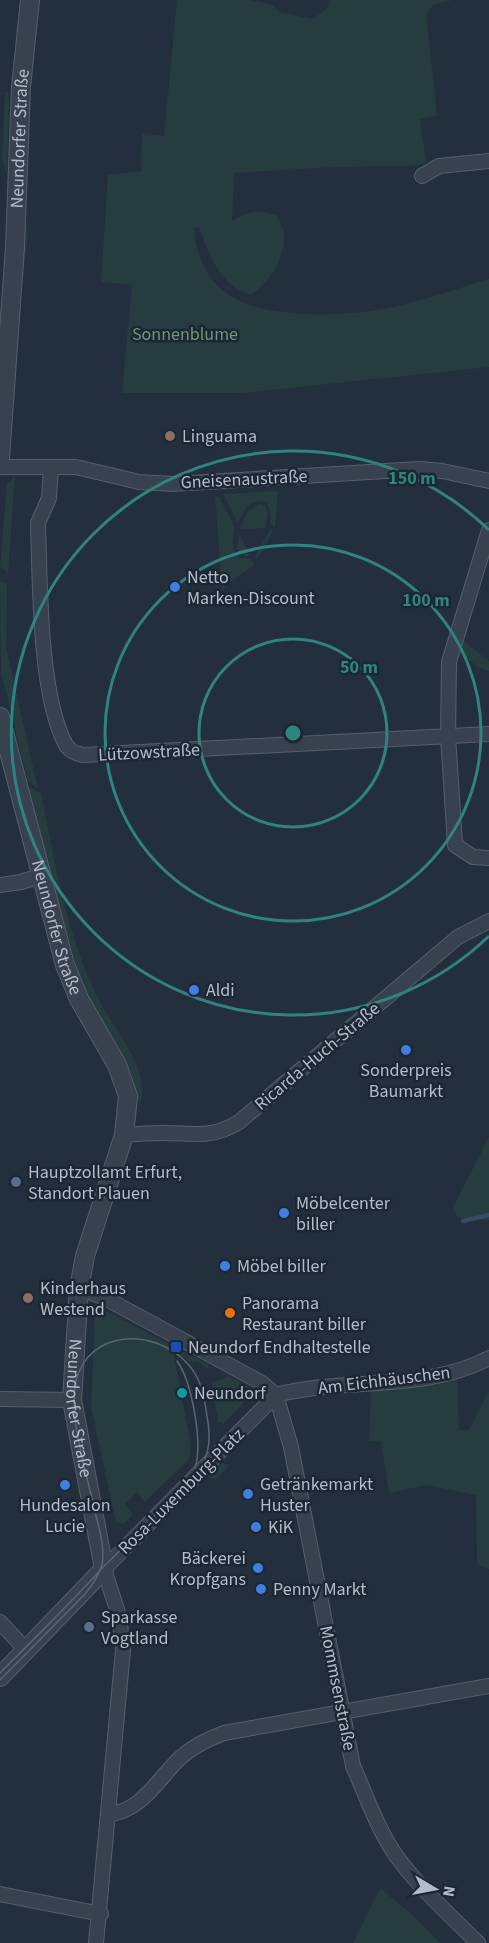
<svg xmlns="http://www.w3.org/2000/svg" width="489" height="1943" viewBox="0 0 489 1943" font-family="'Source Sans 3',sans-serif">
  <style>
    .green { fill: #263c3f }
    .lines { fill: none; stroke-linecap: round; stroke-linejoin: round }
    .stream { stroke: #394c67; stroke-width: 4 }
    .minor-casing { stroke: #565f6c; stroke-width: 16 }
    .tertiary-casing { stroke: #565f6c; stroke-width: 20 }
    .minor { stroke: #38414e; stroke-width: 14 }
    .tertiary { stroke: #38414e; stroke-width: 18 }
    .tram { stroke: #5a6575; stroke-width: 1.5 }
    .ring { fill: none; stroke: #308480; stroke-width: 3 }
    .education-dot { fill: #8d6e63; stroke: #1d2633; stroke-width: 2 }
    .shop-dot { fill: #3f7fe0; stroke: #1d2633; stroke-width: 2 }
    .service-dot { fill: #5c6f8a; stroke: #1d2633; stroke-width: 2 }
    .food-dot { fill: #e8710a; stroke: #1d2633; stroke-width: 2 }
    .transit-dot { fill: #1a4fb4; stroke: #1d2633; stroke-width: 2 }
    .culture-dot { fill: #0f9aa8; stroke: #1d2633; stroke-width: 2 }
    .labels { text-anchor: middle; stroke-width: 5; stroke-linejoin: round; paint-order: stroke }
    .street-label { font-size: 18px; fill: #b4bcc9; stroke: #1d2633 }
    .park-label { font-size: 18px; fill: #6b9a76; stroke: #1d2633 }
    .poi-label { font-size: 18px; fill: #b4bcc9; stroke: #1d2633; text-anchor: start }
    .centre { fill: #308480; stroke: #1d2633; stroke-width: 3 }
    .ring-label { font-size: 18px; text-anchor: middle; font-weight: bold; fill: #308480; stroke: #1d2633; stroke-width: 5; stroke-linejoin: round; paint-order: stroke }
  </style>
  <rect width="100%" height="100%" fill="#242f3e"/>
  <!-- green -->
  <path class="green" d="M 177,0 L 251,0 L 273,5 L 279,12 L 313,19 L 327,9 L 329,0 L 453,0 L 434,4 L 426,14 L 437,116 L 420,119 L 426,163 L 412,166 L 334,167 L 234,173 L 232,221 C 248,211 259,209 277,216 C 279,221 284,229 284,234 C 286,258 269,284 250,295 C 219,284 209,255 199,227 L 194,228 C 200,298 249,312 311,314 C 337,315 363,313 388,308 C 422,301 456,289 489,279 L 489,367 L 242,393 L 122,393 L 132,285 L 101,282 L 108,175 L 141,171 L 142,134 L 164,136 Z
    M 5,92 L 8,92 L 9,102 L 7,172 L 2,161 Z
    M 26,221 L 28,235 L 20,301 Z
    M 15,476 L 8,573 L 0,566 L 7,484 Z
    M 278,491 L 275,528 L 270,523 L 271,516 L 267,503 C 251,497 245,509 238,523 L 223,494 Z
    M 215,497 L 219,497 L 234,526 L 233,549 L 239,558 L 251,559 L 254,565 L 228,583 L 222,591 Z
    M 259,504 L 266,506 L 268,513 L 265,528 L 242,529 L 240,527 L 248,511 Z
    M 271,528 L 273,531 L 257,560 L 255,556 Z
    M 239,533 L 249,555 L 247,557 L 237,550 Z
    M 0,582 L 7,583 L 6,647 L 38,789 L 28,781 L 1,672 Z
    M 461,639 L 489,661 L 489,671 L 478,667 L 458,651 Z
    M 29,787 L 41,793 C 55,862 67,937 99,1000 C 114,1030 154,1072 139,1107 C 134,1058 102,1031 84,988 C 60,930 41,850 29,787 Z
    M 489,1137 L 489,1220 L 458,1218 L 453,1208 Z
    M 100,1310 L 108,1312 L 209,1365 L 207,1369 L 197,1361 L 191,1362 L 173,1351 L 191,1445 L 189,1459 L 145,1502 L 137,1492 L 125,1504 L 133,1514 L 124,1524 L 116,1522 L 91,1407 L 95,1317 Z
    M 229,1376 L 256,1390 L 223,1424 L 218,1422 L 212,1383 Z
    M 457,1376 L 459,1430 L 469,1430 L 489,1391 L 489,1569 L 477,1564 L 476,1495 L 426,1485 L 389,1493 L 381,1441 L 369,1441 L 371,1388 Z
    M 220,1463 L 230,1465 L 216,1479 L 206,1477 Z
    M 380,1888 L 409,1912 L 440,1943 L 353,1943 Z"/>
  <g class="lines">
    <!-- stream -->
    <path class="stream" d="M 463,1221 L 489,1215"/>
    <!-- minor casing -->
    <g class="minor-casing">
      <path id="minor" d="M 422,176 L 439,166 L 489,161
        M 0,467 L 76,467 L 139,482 L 173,484 L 419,469 L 442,471 L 489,481
        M 51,468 L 49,498 L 38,523 C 40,581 39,693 65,743 C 68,750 76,754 83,755 L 489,734
        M 489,530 L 449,662 L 448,736 L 455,845 L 473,857 L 489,858
        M 0,885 L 21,882 L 40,876
        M 124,1135 C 136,1134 149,1133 162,1133 C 193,1133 212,1139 239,1122 L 458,937 L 489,921
        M 79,1288 L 105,1298 L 262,1383 L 276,1395 L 291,1447 L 353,1766 C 366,1795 377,1828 395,1854 C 418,1887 450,1915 478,1943
        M 276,1395 C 345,1377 425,1392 489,1358
        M 0,1399 L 72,1400
        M 0,1622 L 26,1650
        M 109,1814 C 141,1812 159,1778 180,1758 C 193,1746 208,1739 224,1733 L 489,1686
        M 0,1894 L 101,1914
        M 96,1943 L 123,1650 L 119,1616 L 104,1569 L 276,1395"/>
    </g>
    <!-- tertiary casing -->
    <g class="tertiary-casing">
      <g id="tertiary">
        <path id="s1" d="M 0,458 L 15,247 L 21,87 L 30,0"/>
        <path id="s2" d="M 0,717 L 65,965 L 79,999 L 117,1065 L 128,1096 L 124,1135 L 85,1256 L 79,1288 L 72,1400 L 104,1569 L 0,1677"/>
      </g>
    </g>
    <!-- minor -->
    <use href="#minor" class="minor"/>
    <!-- tertiary -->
    <use href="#tertiary" class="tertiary"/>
    <!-- tram -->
    <path class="tram" d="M 177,1361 C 192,1382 203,1443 195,1468
      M 0,1673 C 35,1638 71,1603 104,1566 C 128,1544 151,1519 174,1495 C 184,1485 198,1474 204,1461 C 211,1446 210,1431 207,1416 C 204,1395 201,1377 186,1362 C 153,1328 89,1329 76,1381 C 68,1420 88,1477 96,1516 C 100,1532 105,1548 102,1565 C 98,1577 92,1586 84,1595 L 0,1680"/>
  </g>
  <!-- distance rings -->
  <g class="ring">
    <circle cx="293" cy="733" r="94"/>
    <circle cx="293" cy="733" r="188"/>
    <path d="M489 936A282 282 0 1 1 489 530"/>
  </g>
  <!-- markers -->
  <g class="education-dot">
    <circle cx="170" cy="436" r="6"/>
    <circle cx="28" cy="1298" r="6"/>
  </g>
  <g class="shop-dot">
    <circle cx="175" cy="587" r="6"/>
    <circle cx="194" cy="990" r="6"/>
    <circle cx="406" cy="1050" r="6"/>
    <circle cx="284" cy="1213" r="6"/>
    <circle cx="225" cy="1266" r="6"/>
    <circle cx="65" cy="1485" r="6"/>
    <circle cx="248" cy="1494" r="6"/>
    <circle cx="256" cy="1527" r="6"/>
    <circle cx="258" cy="1568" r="6"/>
    <circle cx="261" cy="1589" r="6"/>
  </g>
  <g class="service-dot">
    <circle cx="16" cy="1182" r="6"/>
    <circle cx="89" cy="1627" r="6"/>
  </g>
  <circle class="food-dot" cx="230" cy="1313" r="6"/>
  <rect class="transit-dot" x="170" y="1341" width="12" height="12" rx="3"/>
  <circle class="culture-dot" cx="182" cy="1393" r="6"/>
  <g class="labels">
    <!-- street labels -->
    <g class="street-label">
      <text dy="6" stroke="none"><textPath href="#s1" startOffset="320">Neundorfer Straße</textPath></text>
      <text transform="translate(244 479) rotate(-3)" y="6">Gneisenaustraße</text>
      <text transform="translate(149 752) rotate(-3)" y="6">Lützowstraße</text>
      <text dy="6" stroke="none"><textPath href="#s2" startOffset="218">Neundorfer Straße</textPath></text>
      <text transform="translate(317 1056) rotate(-40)" y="6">Ricarda-Huch-Straße</text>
      <text transform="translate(384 1380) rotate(-7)" y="6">Am Eichhäuschen</text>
      <text dy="6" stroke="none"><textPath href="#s2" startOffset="722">Neundorfer Straße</textPath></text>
      <text transform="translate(181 1491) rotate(-45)" y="6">Rosa-Luxemburg-Platz</text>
      <text transform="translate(338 1688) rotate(79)" y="6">Mommsenstraße</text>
    </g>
    <!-- park labels -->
    <g class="park-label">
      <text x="185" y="340">Sonnenblume</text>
    </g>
    <!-- poi labels -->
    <g class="poi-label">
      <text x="182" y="442">Linguama</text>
      <text x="187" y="583">Netto<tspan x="187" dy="21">Marken-Discount</tspan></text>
      <text x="206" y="996">Aldi</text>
      <text x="406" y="1076" text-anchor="middle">Sonderpreis<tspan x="406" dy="21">Baumarkt</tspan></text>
      <text x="28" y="1178">Hauptzollamt Erfurt,<tspan x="28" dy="21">Standort Plauen</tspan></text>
      <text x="296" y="1209">Möbelcenter<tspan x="296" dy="21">biller</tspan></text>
      <text x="237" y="1272">Möbel biller</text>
      <text x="40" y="1294">Kinderhaus<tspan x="40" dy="21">Westend</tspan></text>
      <text x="242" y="1309">Panorama<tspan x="242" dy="21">Restaurant biller</tspan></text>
      <text x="188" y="1353">Neundorf Endhaltestelle</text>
      <text x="194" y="1399">Neundorf</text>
      <text x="260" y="1490">Getränkemarkt<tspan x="260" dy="21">Huster</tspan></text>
      <text x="65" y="1511" text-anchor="middle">Hundesalon<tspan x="65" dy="21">Lucie</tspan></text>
      <text x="268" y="1533">KiK</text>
      <text x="246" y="1564" text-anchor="end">Bäckerei<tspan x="246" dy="21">Kropfgans</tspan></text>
      <text x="273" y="1595">Penny Markt</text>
      <text x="101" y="1623">Sparkasse<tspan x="101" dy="21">Vogtland</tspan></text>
    </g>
  </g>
  <circle cx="293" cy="733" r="9" class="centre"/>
  <g class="ring-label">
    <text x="412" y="484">150 m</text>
    <text x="426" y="606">100 m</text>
    <text x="359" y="673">50 m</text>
  </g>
  <!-- north arrow -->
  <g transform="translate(435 1889) rotate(100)" stroke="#1d2633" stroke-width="4.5" paint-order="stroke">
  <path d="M0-4.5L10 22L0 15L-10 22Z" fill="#b4bcc9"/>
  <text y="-9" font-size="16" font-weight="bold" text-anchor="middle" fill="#b4bcc9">N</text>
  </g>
</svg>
